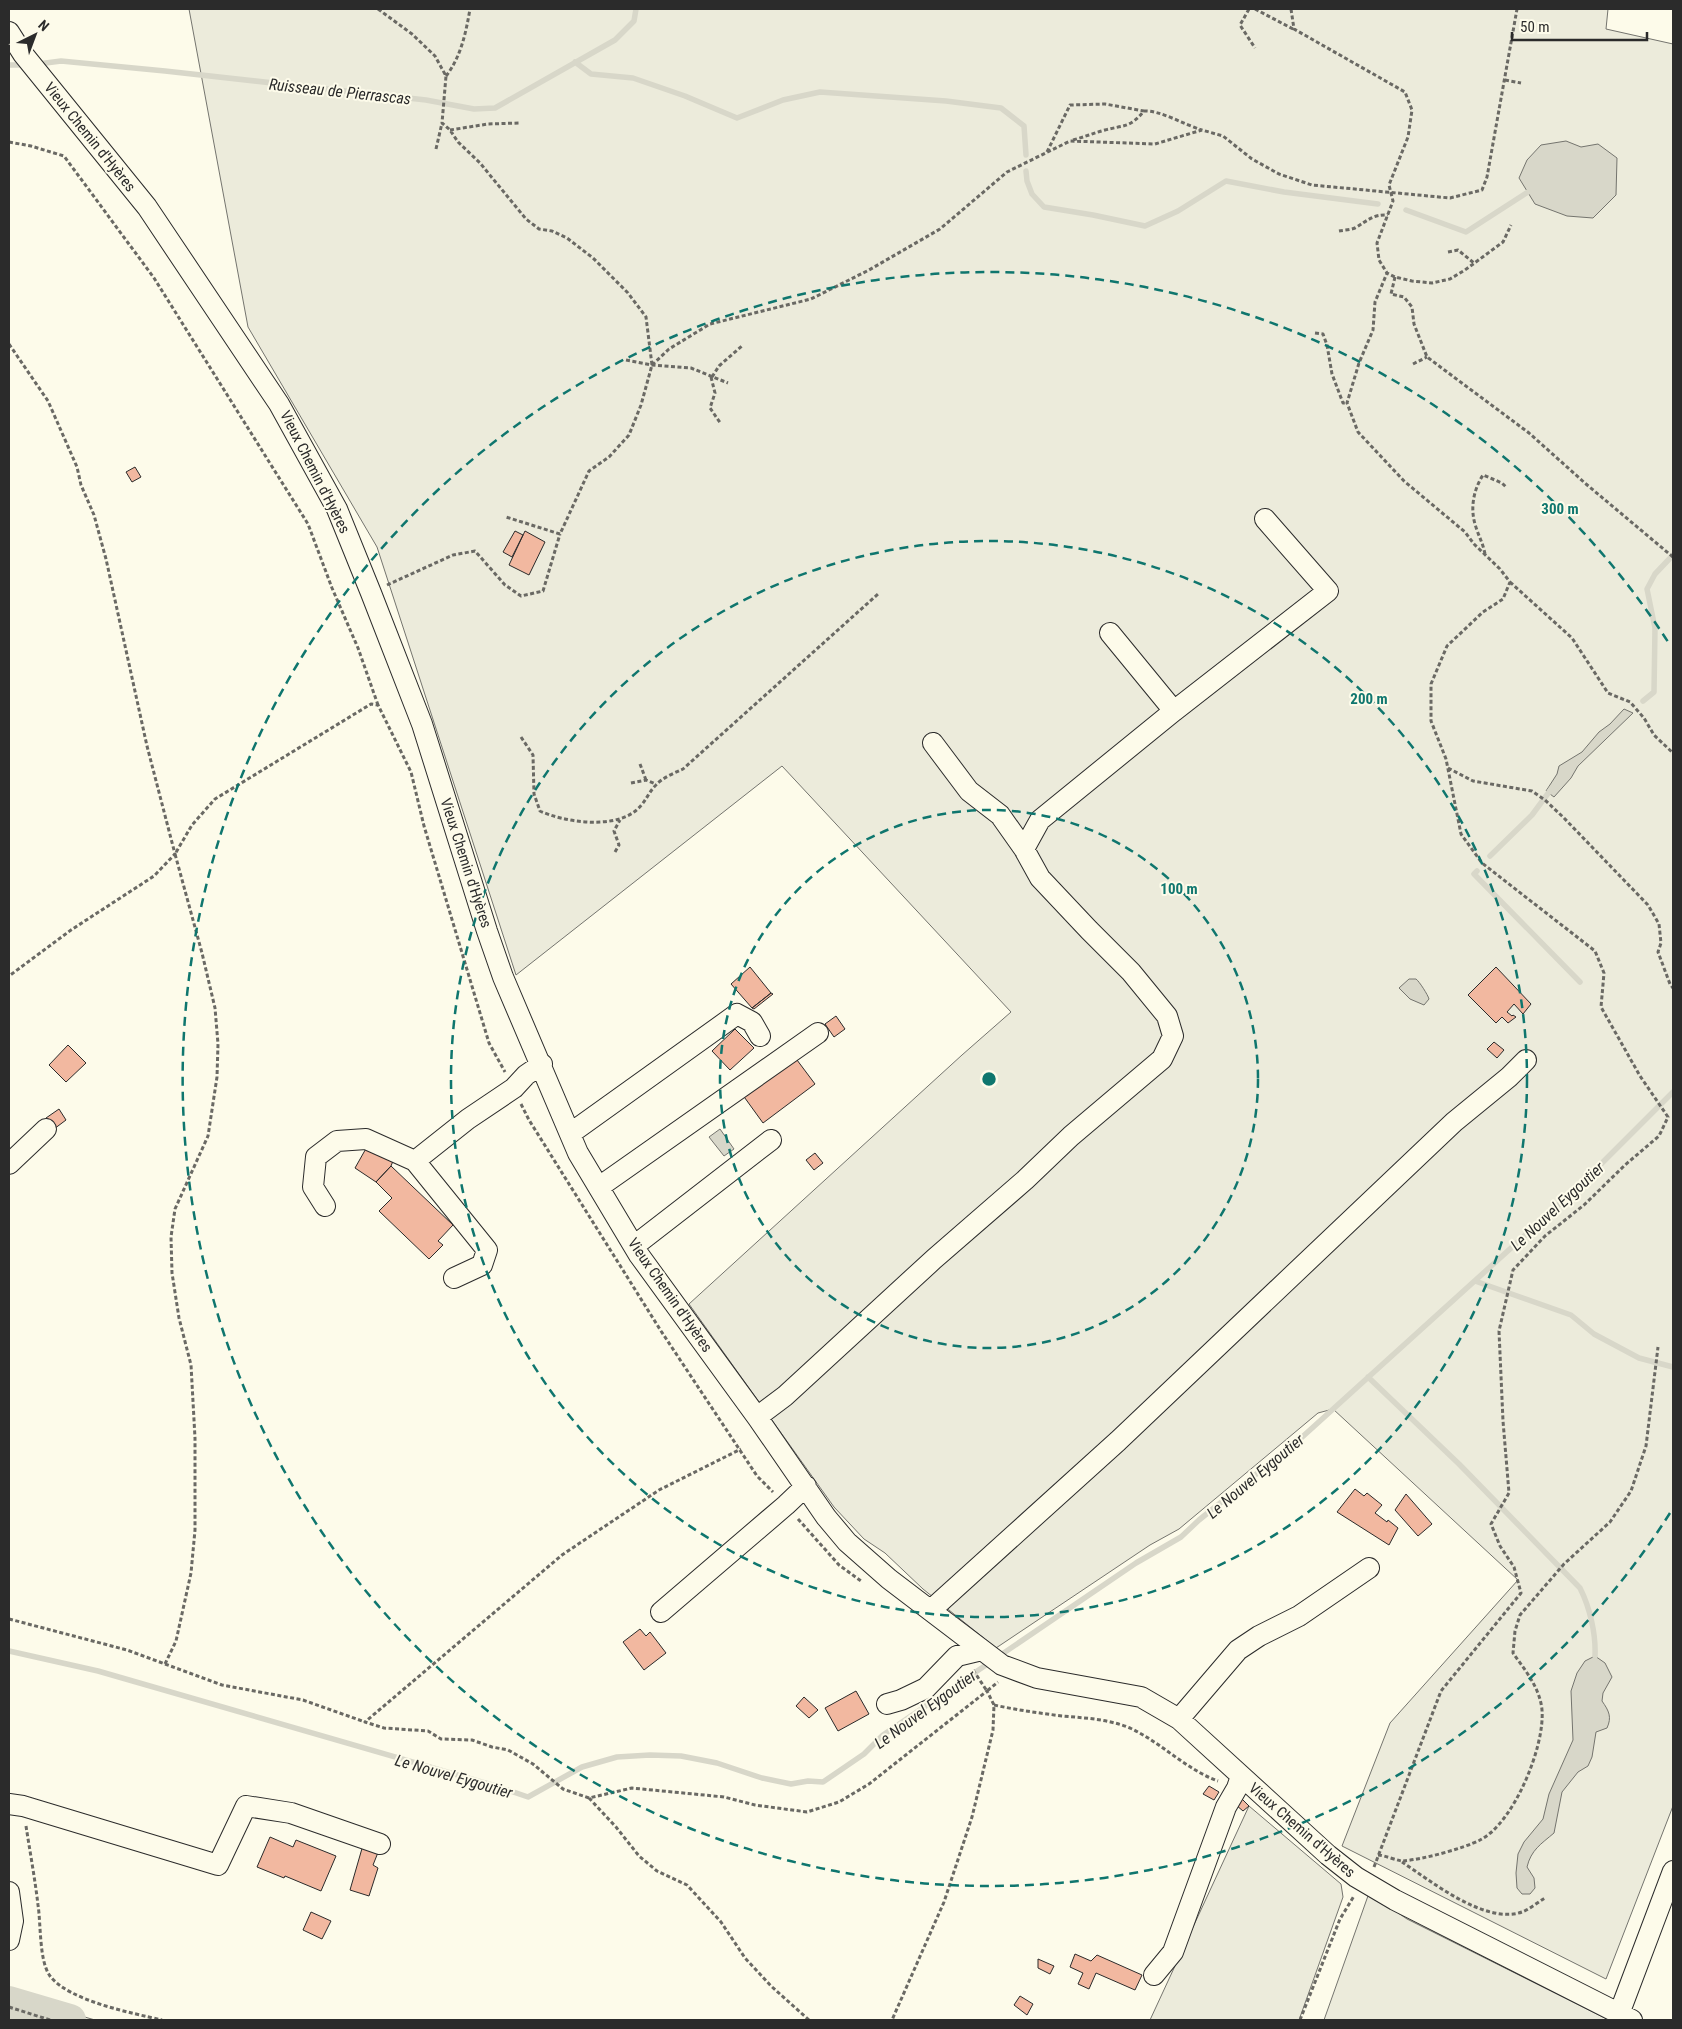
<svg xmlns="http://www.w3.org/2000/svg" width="1682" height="2029" viewBox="0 0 1682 2029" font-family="'Roboto Condensed',sans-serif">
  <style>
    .green { fill: #ecebdb; stroke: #74746e }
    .water { fill: #d8d7c9; stroke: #74746e }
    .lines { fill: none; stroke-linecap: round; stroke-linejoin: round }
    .stream { stroke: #d8d7c9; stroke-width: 5.5 }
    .river { stroke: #d8d7c9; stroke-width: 32 }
    .building { fill: #f2b8a0; stroke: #2b2b2b }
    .minor-casing { stroke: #2b2b2b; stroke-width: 22 }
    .path { stroke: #6a6964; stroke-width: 3; stroke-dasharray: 4 2.5; stroke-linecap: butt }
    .minor { stroke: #fdfbea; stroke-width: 20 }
    .ring { fill: none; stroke: #0f766e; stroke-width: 2.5; stroke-dasharray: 9 6 }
    .labels { text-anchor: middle; stroke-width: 4; stroke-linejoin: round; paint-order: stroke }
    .street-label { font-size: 15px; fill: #2b2b2b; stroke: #fdfbea }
    .water-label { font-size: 16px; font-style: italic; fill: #2b2b2b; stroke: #fdfbea }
    .centre { fill: #0f766e; stroke: #fdfbea; stroke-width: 2.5 }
    .ring-label { font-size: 15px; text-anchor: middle; font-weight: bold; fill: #0f766e; stroke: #fdfbea; stroke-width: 4; stroke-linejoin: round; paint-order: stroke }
  </style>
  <rect width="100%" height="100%" fill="#fdfbea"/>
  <!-- green -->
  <path class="green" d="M 189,9 L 1608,9 L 1606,29 L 1673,44 L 1673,1806 L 1606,1979 L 1342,1846 L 1390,1723 L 1518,1580 L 1333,1409 L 1318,1413 L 1179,1529 L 1150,1545 L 996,1648 L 923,1589 L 885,1553 L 864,1539 L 834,1507 L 689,1304 L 962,1055 L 1011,1012 L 782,766 L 516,975 L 377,547 L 248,327 Z
    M 1249,1806 L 1341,1884 L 1343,1897 L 1299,2020 L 1150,2020 Z
    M 1369,1893 L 1407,1919 L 1609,2020 L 1324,2020 Z
    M 9,1987 L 71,2013 L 95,2020 L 9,2020 Z"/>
  <!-- water -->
  <path class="water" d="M 1566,141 L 1581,147 L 1598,144 L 1617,158 L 1616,195 L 1593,218 L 1567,216 L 1535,204 L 1519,178 L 1527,160 L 1541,145 Z
    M 1624,709 L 1633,713 L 1578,766 L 1571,778 L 1554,797 L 1546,791 L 1557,774 L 1559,766 L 1582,752 L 1599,732 L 1610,724 Z
    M 1409,979 L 1416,979 C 1419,981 1428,995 1429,999 L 1424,1005 L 1410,999 L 1399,988 Z
    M 720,1129 L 734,1149 L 724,1156 L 709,1137 Z
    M 1595,1656 L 1605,1663 L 1612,1677 L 1603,1693 L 1602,1701 C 1609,1711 1612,1717 1607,1728 L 1596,1732 L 1592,1757 L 1588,1766 L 1578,1772 L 1562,1792 L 1554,1833 C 1541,1844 1531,1850 1527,1867 L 1534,1878 L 1535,1888 L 1530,1894 L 1522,1894 L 1517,1888 L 1516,1873 L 1518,1854 L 1524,1842 L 1543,1819 L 1549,1794 L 1573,1740 L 1571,1691 L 1577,1673 L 1585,1661 Z"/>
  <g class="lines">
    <!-- stream -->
    <path class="stream" d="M 575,62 L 591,74 L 633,78 L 685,96 L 737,118 L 783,100 L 820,92 L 946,101 L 1001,108 L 1024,126 L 1026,155
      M 38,64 L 61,61 L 165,71 L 426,100 L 474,109 L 495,108 L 615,40 L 634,21 L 636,9
      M 9,65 L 26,65
      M 1026,171 L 1027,181 L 1032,194 L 1044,207 L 1093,215 L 1145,226 L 1178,211 L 1226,181 L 1284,192 L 1378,204
      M 1406,210 L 1466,232 L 1528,192
      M 1643,701 L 1654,692 L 1655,628 L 1647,589 L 1655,574 L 1673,555
      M 1490,856 L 1532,815 L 1552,788
      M 1477,871 L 1474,874 L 1580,982
      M 1475,1281 L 1571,1315 L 1594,1334 L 1639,1358 L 1673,1367
      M 1368,1377 L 1459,1464 L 1580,1588 C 1590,1608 1596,1634 1595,1656
      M 9,1651 L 98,1671 L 499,1787 L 528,1797 L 582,1767 L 617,1757 L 650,1755 L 681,1756 L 717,1763 L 762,1778 L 791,1784 L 808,1781 L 823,1782 L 864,1754 L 883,1735 L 1136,1563 L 1181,1537 L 1199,1520 L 1300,1439 L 1574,1191 L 1673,1092"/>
    <!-- river -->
    <path class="river" d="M 9,2002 L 70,2020"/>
  </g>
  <!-- building -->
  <path class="building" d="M 135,467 L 141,477 L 132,482 L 126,472 Z
    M 515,531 L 523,535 L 512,557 L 503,552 Z
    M 525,531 L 545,542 L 529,575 L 509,565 Z
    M 750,967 L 771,993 L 752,1008 L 731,984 Z
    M 1496,967 L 1531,1004 L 1523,1014 L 1514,1004 L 1507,1012 L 1512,1016 L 1513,1015 L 1516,1017 L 1508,1023 L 1502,1017 L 1496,1023 L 1468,995 Z
    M 771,993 L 773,994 L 754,1009 L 752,1008 Z
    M 836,1016 L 845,1029 L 834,1037 L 825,1024 Z
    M 735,1029 L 754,1048 L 730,1070 L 712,1051 Z
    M 1494,1042 L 1504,1050 L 1497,1058 L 1487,1049 Z
    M 68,1045 L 86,1063 L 66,1082 L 49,1065 Z
    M 794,1056 L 815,1084 L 763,1123 L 742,1094 Z
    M 59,1109 L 66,1120 L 54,1129 L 46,1118 Z
    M 368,1145 L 395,1156 L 391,1166 L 376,1182 L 355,1168 Z
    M 815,1153 L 823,1163 L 814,1170 L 806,1160 Z
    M 391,1166 L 453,1225 L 438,1241 L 443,1245 L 429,1259 L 379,1211 L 392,1198 L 376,1182 Z
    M 1355,1489 L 1364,1496 L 1367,1493 L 1382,1505 L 1375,1513 L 1387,1522 L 1388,1520 L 1398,1528 L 1389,1545 L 1337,1512 Z
    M 1406,1494 L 1432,1524 L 1418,1536 L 1395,1510 Z
    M 640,1629 L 646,1636 L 650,1632 L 666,1653 L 644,1670 L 623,1642 Z
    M 856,1691 L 869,1714 L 838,1731 L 825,1708 Z
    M 804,1697 L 818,1710 L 809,1718 L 796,1706 Z
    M 1209,1786 L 1219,1792 L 1214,1800 L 1203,1794 Z
    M 1242,1799 L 1249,1806 L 1243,1811 L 1236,1805 Z
    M 270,1837 L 293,1847 L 296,1840 L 336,1856 L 321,1891 L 285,1876 L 284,1878 L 257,1867 Z
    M 363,1845 L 379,1850 L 373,1865 L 378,1868 L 369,1896 L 350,1890 Z
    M 311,1912 L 331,1921 L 322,1939 L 303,1930 Z
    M 1075,1954 L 1091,1961 L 1097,1955 L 1142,1975 L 1135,1990 L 1096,1973 L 1089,1989 L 1078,1984 L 1083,1973 L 1070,1967 Z
    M 1038,1959 L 1054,1966 L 1050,1974 L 1038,1968 Z
    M 1020,1996 L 1033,2004 L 1027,2015 L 1014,2005 Z"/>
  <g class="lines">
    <!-- minor casing -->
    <g class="minor-casing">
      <path id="minor" d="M 9,32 L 23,54 L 147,207 L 279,404 L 337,509 L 371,593 L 422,724 L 487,931 L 503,977 L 578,1153 L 639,1255 L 757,1417 L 826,1517 L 847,1542 L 889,1579 L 1002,1665 L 1037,1678 L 1141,1697 L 1179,1719 L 1328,1855 L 1356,1877 L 1395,1900 L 1632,2020
        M 1174,711 L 1328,591 L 1265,519
        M 1024,849 L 1040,820 L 1174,711 L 1110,633
        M 571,1133 L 737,1014 L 752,1022 L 760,1036
        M 415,1161 L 487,1250 L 482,1265 L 454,1278
        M 9,1164 L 46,1129
        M 599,1187 L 818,1033
        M 325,1206 L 313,1187 L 316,1157 L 337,1141 L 366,1139 L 415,1161 L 468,1119 L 514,1088 L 526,1075 L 542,1064
        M 634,1246 L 771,1140
        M 757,1417 L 785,1396 L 934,1259 L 1025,1180 L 1071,1136 L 1162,1059 L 1173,1036 L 1167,1016 L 1131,972 L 1089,930 L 1040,878 L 1024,849 L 1000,815 L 969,791 L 933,743
        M 931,1610 L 1118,1441 L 1454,1122 L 1509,1077 L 1526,1060
        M 661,1612 L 786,1505 L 806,1486
        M 887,1704 L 901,1700 L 926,1688 L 957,1656 L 982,1650
        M 1179,1719 L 1238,1650 L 1259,1636 L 1299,1616 L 1369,1568
        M 9,1804 L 23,1806 L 218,1865 L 246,1806 L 291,1813 L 380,1844
        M 9,1892 L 13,1921 L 9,1940
        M 1154,1975 L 1173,1952 L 1226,1807 L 1237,1788 L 1241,1776
        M 1619,2014 L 1673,1871"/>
    </g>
    <!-- path -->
    <path class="path" d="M 378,9 L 412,34 L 435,56 L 446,76 L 442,123 L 450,130 L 458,142 L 480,163 L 526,219 L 539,229 L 552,231 L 567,238 L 593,258 L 628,293 L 646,317 L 652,365 L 641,405 L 629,435 L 609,457 L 589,471 L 560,534 L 506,517
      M 1249,9 L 1240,25 L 1255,48
      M 1255,9 L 1293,29
      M 1291,9 L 1294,29 L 1405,92 L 1412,110 L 1408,137 L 1389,185 L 1393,201 L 1377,243 L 1379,260 L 1387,273 L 1395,277 L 1412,281 L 1432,283 L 1450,279 L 1465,270 L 1503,242 L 1511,225
      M 446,76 C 461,57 466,32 470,9
      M 1505,80 L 1521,83
      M 450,130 L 488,124 L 519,123
      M 1073,140 C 1084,137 1094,133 1105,130 C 1124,125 1130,128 1144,111 C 1160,110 1185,125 1202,130
      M 9,142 L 31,146 L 64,156 L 154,278 L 308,524 L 332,588 L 358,648 L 378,705
      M 436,149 L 442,123
      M 1047,152 L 1070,105 L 1105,104 L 1144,111
      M 1339,231 C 1344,230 1350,230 1355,228 C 1367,221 1373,214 1388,215
      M 1448,252 L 1458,250 L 1474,263
      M 1395,277 L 1391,294 L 1404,297 L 1412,307 L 1414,324 L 1427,357 L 1529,433 L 1586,484 L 1673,557
      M 1315,333 L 1323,334 L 1327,345 L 1332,374 L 1343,403 L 1347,403
      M 9,344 L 48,401 L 77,467 L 81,485 L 94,515 L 106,559 L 147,746 L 175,854 L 154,876 L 71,930 L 9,976
      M 626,360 L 652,365 L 691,368 L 728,383
      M 1413,364 L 1427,357
      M 652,365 L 669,349 L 710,324 L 811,299 L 869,270 L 940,229 L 1007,172 L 1070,141 L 1155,144 L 1202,130 L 1223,136 L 1252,159 L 1279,174 L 1312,185 L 1450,198 L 1482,190 L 1487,177 L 1517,9
      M 711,377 L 715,393 L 710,408 L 721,424
      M 712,377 L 719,366 L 743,345
      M 1485,554 C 1483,543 1478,535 1475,524 C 1470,507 1474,489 1483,475 L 1502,483 L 1507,488
      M 1510,582 L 1572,638 L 1608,693 L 1630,702 L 1644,718 L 1654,735 L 1673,753
      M 387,585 L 453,555 L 475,551 L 505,585 L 521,596 L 543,591 L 560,534
      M 521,737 L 533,755 L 534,794 L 540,811 C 564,822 610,829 634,812 C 646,803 647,794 656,785 C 662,778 674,773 683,769 L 878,594
      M 640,764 L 646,780
      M 1448,768 L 1473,781 L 1532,791 L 1545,800 L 1563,817 L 1648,905 L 1659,924 L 1661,943 L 1658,952 L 1670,984 L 1673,988
      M 631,783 L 646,780 L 656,784
      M 615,852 L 619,845 L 614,831 L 620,820
      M 521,1104 L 529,1120 L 661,1331 L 757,1476 L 773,1492
      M 798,1519 L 839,1565 L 861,1581
      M 9,1619 L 127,1650 L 222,1685 L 303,1700 L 365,1722
      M 165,1664 L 176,1641 L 191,1573 L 195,1530 L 195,1438 L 191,1365 L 179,1318 L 172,1273 L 171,1237 L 175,1209 L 208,1136 L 217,1077 L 218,1044 L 215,1008 L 202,953 L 175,854 L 192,825 L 215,799 L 371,704 L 378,705 L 411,772 L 424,826 L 489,1043 L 505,1072
      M 973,1670 L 987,1691 L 998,1682
      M 994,1705 C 1017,1710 1039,1713 1062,1716 C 1085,1718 1108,1719 1130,1728 C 1162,1743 1185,1769 1218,1781
      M 589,1798 L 563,1789 L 533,1764 L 508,1750 L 492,1747 L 472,1740 L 441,1739 L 428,1731 L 384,1728 L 365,1722 L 562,1555 L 659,1490 L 741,1449
      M 26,1826 C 30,1852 35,1879 38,1905 C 41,1924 39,1961 50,1976 C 69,2001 132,2013 162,2020
      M 1378,1855 C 1384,1855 1401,1862 1403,1861 C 1424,1859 1462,1849 1480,1840 C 1514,1823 1545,1746 1542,1710 C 1540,1688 1525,1670 1513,1653 L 1515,1631 L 1520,1615 L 1564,1564 L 1610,1522 L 1631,1491 L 1646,1446 L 1658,1347
      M 1402,1862 C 1431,1881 1485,1925 1522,1912 C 1530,1909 1538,1902 1545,1898
      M 1374,1867 L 1441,1691 L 1521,1593 L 1514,1567 L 1500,1546 L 1491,1524 L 1509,1493 L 1503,1421 L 1499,1331 L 1513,1270 L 1545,1236 L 1584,1205 L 1625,1165 L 1659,1136 L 1668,1117 L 1640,1076 L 1601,1007 L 1604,973 L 1595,951 L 1482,863 L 1461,834 L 1446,759 L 1431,721 L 1431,684 L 1447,646 L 1483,612 L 1503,599 L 1510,582 L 1500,569 L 1474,544 L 1465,532 L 1404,481 L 1358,432 L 1347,403 L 1359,363 L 1373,330 L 1375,302 L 1387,273
      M 9,2007 L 50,2020
      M 809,2020 L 771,1986 L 745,1958 L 721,1922 L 687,1885 L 657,1871 L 639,1856 L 616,1827 L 589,1798 L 632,1788 L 724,1797 L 755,1805 L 807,1812 L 839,1802 L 869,1784 L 987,1691 L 994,1705 L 993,1730 L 972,1817 L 944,1902 L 892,2020
      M 1300,2020 L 1340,1919 L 1354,1896"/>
    <!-- minor -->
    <use href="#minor" class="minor"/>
  </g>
  <!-- distance rings -->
  <g class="ring">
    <circle cx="989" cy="1079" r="269"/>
    <circle cx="989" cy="1079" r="538"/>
    <path d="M1670 1513A807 807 0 1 1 1670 645"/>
  </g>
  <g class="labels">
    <!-- street labels -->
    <g class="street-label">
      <text transform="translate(90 137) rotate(51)" y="5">Vieux Chemin d'Hyères</text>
      <text transform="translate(315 472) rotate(63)" y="5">Vieux Chemin d'Hyères</text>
      <text transform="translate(466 863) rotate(72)" y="5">Vieux Chemin d'Hyères</text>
      <text transform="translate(670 1295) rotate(55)" y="5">Vieux Chemin d'Hyères</text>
      <text transform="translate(1302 1830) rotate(41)" y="5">Vieux Chemin d'Hyères</text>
    </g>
    <!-- water labels -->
    <g class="water-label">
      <text transform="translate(340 91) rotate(6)" y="6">Ruisseau de Pierrascas</text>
      <text transform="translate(1557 1206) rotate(-43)" y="6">Le Nouvel Eygoutier</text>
      <text transform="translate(1255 1476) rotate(-40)" y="6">Le Nouvel Eygoutier</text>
      <text transform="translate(925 1709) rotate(-36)" y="6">Le Nouvel Eygoutier</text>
      <text transform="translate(454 1776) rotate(16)" y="6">Le Nouvel Eygoutier</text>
    </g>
  </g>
  <circle cx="989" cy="1079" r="8" class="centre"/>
  <g class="ring-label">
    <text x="1560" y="514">300 m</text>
    <text x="1369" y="704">200 m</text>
    <text x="1179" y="894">100 m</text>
  </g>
  <!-- border -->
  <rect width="1682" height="2029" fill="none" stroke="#2b2b2b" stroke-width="20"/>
  <!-- north arrow -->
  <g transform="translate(35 35) rotate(42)" stroke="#fdfbea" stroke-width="4" paint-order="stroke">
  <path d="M0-4L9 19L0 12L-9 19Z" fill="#2b2b2b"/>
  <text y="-8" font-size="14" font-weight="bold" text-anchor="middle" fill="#2b2b2b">N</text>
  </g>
  <!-- scale -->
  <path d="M1512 32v8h135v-8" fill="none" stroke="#2b2b2b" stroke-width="2.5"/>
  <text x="1520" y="32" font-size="15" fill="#2b2b2b" stroke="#fdfbea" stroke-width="4" paint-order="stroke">50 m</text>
</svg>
